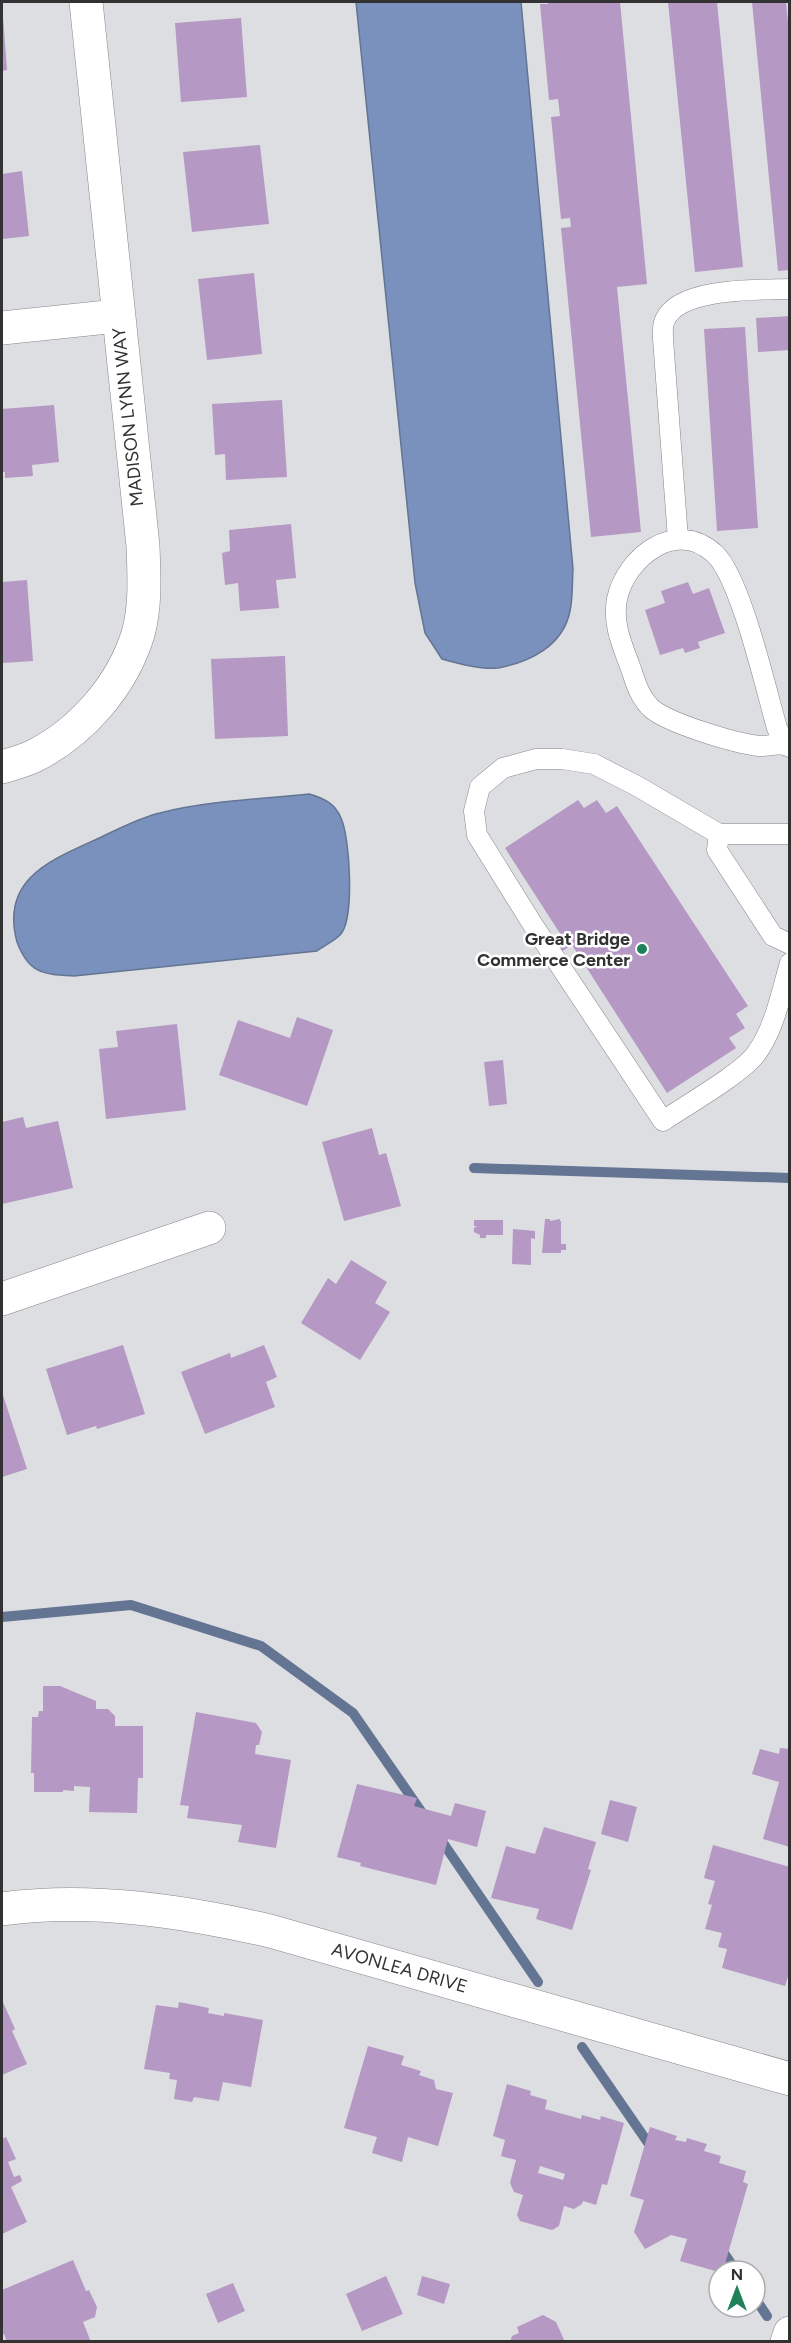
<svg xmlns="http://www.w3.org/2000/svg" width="791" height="2343" viewBox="0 0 791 2343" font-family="Figtree,sans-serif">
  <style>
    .water { fill: #7991bc; stroke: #647493; stroke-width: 1.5 }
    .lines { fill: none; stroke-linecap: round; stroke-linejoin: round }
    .stream { stroke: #647493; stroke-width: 10 }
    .building { fill: #b598c4; fill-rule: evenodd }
    .service-casing { stroke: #858689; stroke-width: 21 }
    .minor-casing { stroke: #858689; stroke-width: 34 }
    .service { stroke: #fff; stroke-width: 20 }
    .minor { stroke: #fff; stroke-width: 33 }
    .poi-dot { fill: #1e815a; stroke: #fff; stroke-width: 2 }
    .labels { text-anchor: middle; stroke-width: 5; stroke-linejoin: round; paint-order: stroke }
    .street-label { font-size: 18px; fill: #323233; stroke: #fff }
    .poi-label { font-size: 18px; font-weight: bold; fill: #323233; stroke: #fff; text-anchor: end }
  </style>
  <rect width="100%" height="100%" fill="#dddee1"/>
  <!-- water -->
  <path class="water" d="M 356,2 L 521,2 L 573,569 C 572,583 573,598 570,611 C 563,646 530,662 498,668 C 481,670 459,664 442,659 L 425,633 L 415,583 Z
    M 309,794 C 323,798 335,803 341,818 C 350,837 355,920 340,935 C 334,941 324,946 317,951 L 74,976 C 43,974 29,974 17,942 C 0,879 51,860 97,839 C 117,830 138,818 160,813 C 206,801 262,799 309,794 Z"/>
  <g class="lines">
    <!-- stream -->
    <path class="stream" d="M 474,1168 L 790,1178
      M 2,1617 L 131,1605 L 261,1646 L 353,1713 L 425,1817
      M 439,1837 L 538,1982
      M 582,2047 L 653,2150
      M 720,2247 L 736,2271
      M 755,2298 L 767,2316"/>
  </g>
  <!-- building -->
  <path class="building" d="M 548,2 L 620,2 L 647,284 L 617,287 L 641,532 L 591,537 L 561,228 L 571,227 L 570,218 L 561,219 L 551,117 L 560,116 L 558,99 L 549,100 L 540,4 L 548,4 Z
    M 668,2 L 717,2 L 743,267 L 695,272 Z
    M 752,2 L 786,2 L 790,42 L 790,270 L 778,271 Z
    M 2,17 L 3,17 L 7,70 L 2,71 Z
    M 241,18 L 247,97 L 181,102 L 175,23 Z
    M 260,145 L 269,224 L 192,232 L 183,152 Z
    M 22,171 L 29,236 L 2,239 L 2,174 Z
    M 254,273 L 262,354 L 207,360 L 198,279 Z
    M 790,316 L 790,350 L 758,352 L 756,318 Z
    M 745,327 L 758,528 L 717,531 L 704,329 Z
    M 282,400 L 287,477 L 226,480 L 225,454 L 215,455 L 212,404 Z
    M 54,405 L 59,462 L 32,465 L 33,476 L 5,478 L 5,472 L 2,472 L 2,409 Z
    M 291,524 L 296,578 L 276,580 L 279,608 L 240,611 L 238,583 L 225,585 L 222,553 L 230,551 L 229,530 Z
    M 27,580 L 33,661 L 2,663 L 2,582 Z
    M 688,582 L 693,594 L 709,588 L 725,633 L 698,642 L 700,648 L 685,653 L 683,648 L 660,655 L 645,610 L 665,603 L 661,591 Z
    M 285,656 L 288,736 L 215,739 L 211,659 Z
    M 578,800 L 584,808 L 597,800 L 606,813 L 617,806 L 748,1006 L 736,1014 L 745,1028 L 729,1038 L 736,1048 L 667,1093 L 572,945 L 559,953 L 552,942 L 561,935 L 505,848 Z
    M 297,1017 L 333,1030 L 307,1106 L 219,1075 L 238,1020 L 290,1038 Z
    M 177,1024 L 186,1110 L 106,1119 L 99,1049 L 118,1047 L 116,1031 Z
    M 503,1060 L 507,1104 L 489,1106 L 484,1062 Z
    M 23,1117 L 26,1128 L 58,1121 L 73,1188 L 2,1204 L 2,1122 Z
    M 372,1128 L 379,1155 L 386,1153 L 401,1206 L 344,1221 L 322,1142 Z
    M 545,1219 L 550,1219 L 550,1221 L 560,1219 L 560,1221 L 561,1221 L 561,1244 L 566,1244 L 566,1250 L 561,1250 L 561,1253 L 542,1253 Z
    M 474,1220 L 503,1220 L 503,1235 L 486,1235 L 486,1238 L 480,1238 L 480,1235 L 474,1232 L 474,1228 L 477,1226 L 474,1226 Z
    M 513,1229 L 535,1231 L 535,1239 L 531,1238 L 531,1265 L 512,1264 Z
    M 351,1260 L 387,1282 L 375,1303 L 390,1312 L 360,1360 L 301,1323 L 328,1278 L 336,1284 Z
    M 123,1345 L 145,1414 L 97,1429 L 96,1426 L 67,1435 L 46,1369 Z
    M 264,1345 L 277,1377 L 266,1382 L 275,1407 L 205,1434 L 181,1372 L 230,1353 L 231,1358 Z
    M 2,1392 L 27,1469 L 2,1477 Z
    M 43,1686 L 60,1686 L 96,1701 L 96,1709 L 108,1709 L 115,1716 L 115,1726 L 143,1726 L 143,1778 L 138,1778 L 137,1813 L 89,1812 L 90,1787 L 74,1786 L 74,1791 L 63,1790 L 63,1792 L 34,1792 L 34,1773 L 31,1773 L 32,1717 L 38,1717 L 39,1711 L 43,1711 Z
    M 196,1712 L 256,1723 L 262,1732 L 259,1745 L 256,1745 L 255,1754 L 291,1760 L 276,1848 L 238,1842 L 242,1825 L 187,1818 L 189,1806 L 180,1805 Z
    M 780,1748 L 790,1749 L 790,1847 L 763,1839 L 779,1782 L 752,1774 L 760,1749 L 779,1754 Z
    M 357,1784 L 417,1798 L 414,1806 L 451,1816 L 455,1803 L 486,1811 L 477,1847 L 448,1839 L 436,1885 L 360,1866 L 361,1863 L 337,1857 Z
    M 610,1800 L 637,1807 L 628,1842 L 601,1834 Z
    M 544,1827 L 596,1842 L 588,1869 L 591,1870 L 572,1930 L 536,1919 L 539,1909 L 491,1898 L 506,1846 L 535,1854 Z
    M 713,1845 L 790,1867 L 790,1970 L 785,1986 L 722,1968 L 727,1949 L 718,1947 L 722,1933 L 705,1929 L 712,1905 L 708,1904 L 715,1881 L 704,1878 Z
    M 2,2000 L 15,2029 L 12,2031 L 27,2064 L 2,2075 Z
    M 179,2002 L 209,2008 L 208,2013 L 224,2016 L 224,2013 L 263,2020 L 251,2087 L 223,2082 L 219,2101 L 194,2097 L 192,2102 L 174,2099 L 177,2080 L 169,2079 L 170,2073 L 144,2069 L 156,2005 L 178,2008 Z
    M 368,2046 L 404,2056 L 401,2065 L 421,2071 L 419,2075 L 434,2080 L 436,2089 L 453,2093 L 438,2146 L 408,2137 L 402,2162 L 372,2153 L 377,2137 L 344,2128 Z
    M 507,2084 L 531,2091 L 530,2095 L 547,2100 L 545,2109 L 581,2119 L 582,2115 L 600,2120 L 601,2116 L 624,2123 L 607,2185 L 602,2184 L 596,2205 L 583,2201 L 582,2204 L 574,2209 L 564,2206 L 559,2226 L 552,2230 L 520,2221 L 517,2215 L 523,2195 L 514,2192 L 510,2183 L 516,2160 L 501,2156 L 505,2140 L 493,2136 ZM 540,2166 L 565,2174 L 563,2180 L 538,2173 Z
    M 650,2127 L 677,2136 L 675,2140 L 686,2142 L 687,2138 L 707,2144 L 704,2151 L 721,2156 L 719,2163 L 746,2171 L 743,2182 L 748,2184 L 723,2271 L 719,2272 L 680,2261 L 687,2239 L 671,2235 L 645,2249 L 634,2232 L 644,2200 L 630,2196 Z
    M 6,2137 L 16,2159 L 8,2162 L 14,2177 L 20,2175 L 22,2181 L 11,2187 L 27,2222 L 2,2234 L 2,2139 Z
    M 73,2260 L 86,2291 L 89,2290 L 97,2307 L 95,2317 L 83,2322 L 91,2342 L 7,2342 L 4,2334 L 2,2336 L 2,2290 Z
    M 386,2276 L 403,2314 L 362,2331 L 346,2294 Z
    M 422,2276 L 450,2284 L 444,2304 L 417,2295 Z
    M 233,2283 L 245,2311 L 218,2323 L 206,2294 Z
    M 543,2315 L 556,2322 L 565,2342 L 510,2342 L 512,2336 L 519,2333 L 517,2327 Z"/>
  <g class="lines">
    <!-- service casing -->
    <g class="service-casing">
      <path id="service" d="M 678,539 L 663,339 C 663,333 662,325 665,320 C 679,287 759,290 790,289
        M 784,743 L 777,728 C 766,690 741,579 715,554 C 676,518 626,557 617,599 C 612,624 623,647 631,669 C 636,684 640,698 652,709 C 671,724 734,743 759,746 C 770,747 779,741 790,747
        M 719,834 L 717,850 L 773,936 L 790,944
        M 790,834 L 719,834 L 637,786 L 594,764 L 562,759 L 536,759 L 503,768 L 480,787 L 474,811 L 477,835 L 533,925 L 663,1121 C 686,1105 741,1074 756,1054 C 775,1028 781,993 790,963"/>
    </g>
    <!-- minor casing -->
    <g class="minor-casing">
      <g id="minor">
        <path d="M 2,328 L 117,316"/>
        <path d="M 2,767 C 12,764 23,761 32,757 C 81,733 122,686 138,634 C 146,606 144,575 143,546 L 86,2"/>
        <path d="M 2,1299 L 209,1228"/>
        <path id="s1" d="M 2,1909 C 91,1897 183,1911 270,1931 L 790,2079"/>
        <path d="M 787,2342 L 790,2333"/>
      </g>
    </g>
    <!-- service -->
    <use href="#service" class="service"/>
    <!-- minor -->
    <use href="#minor" class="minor"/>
  </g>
  <!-- markers -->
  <circle class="poi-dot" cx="642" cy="949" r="6"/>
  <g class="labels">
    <!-- street labels -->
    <g class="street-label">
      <text transform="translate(128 417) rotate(-96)" y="6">MADISON LYNN WAY</text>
      <text dy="6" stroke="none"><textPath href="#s1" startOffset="405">AVONLEA DRIVE</textPath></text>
    </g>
    <!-- poi labels -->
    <g class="poi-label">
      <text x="630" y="945">Great Bridge<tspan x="630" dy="21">Commerce Center</tspan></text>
    </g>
  </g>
  <!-- border -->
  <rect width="791" height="2343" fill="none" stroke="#323233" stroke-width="6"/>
  <!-- north arrow -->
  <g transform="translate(737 2289)"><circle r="28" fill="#ffffff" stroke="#adadad" stroke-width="1.5"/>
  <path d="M0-4.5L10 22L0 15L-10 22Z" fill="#1e815a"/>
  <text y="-9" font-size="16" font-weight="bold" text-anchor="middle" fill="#323233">N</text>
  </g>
</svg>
